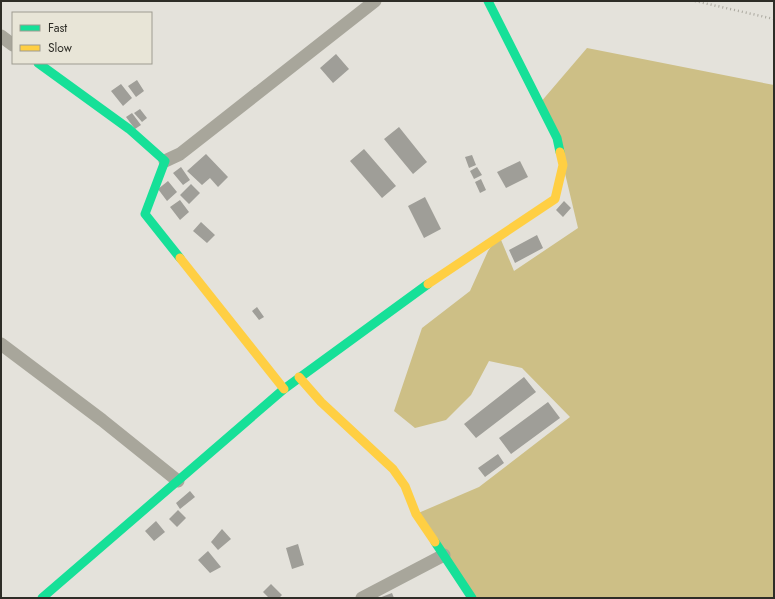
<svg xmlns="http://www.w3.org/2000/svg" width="775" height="599" viewBox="0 0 775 599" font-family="Jost,sans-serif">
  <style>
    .forest { fill: #cdbf86 }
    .building { fill: #9f9e98 }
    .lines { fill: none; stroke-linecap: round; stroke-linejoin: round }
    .path { stroke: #aaa89f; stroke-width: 2.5; stroke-dasharray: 1 3; stroke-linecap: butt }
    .street { stroke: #a8a69b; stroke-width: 13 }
    .fast { stroke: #16e098; stroke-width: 9 }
    .slow { stroke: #ffcf43; stroke-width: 9 }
  </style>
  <rect width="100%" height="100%" fill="#e4e2db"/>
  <!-- forest -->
  <path class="forest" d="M 587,48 L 774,85 L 774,598 L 472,598 L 416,514 L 479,487 L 570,417 L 522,368 L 489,361 L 471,395 L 446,420 L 415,428 L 394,411 L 422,328 L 470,291 L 488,251 L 499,235 L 514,271 L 578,228 L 563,165 L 540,103 Z"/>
  <!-- building -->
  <path class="building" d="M 336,54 L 349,69 L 333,83 L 320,68 Z
    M 137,80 L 144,91 L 136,97 L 128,86 Z
    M 121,84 L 132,98 L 123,106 L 111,91 Z
    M 140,109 L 147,118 L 142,122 L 134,113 Z
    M 132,113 L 141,125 L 135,129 L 126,117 Z
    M 399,127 L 427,162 L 413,174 L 384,139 Z
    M 364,149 L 396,186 L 382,198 L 350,161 Z
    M 206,154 L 228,177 L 218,187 L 210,178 L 202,185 L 187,171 Z
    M 472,155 L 476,165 L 469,168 L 465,157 Z
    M 520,161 L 528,177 L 506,188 L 497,172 Z
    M 181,167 L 190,180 L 183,185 L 173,173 Z
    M 477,167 L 482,175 L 474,179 L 470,171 Z
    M 481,179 L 486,190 L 480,193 L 475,182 Z
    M 168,181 L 177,192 L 167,201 L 158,189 Z
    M 191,184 L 200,193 L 189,204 L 180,195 Z
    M 425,197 L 441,229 L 424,238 L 408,206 Z
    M 180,200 L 189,212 L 180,220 L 170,207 Z
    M 564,201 L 571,208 L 563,217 L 556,210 Z
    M 201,222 L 215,235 L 207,243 L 193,231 Z
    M 537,235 L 543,248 L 515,263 L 509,250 Z
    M 257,307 L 264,317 L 259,320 L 252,311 Z
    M 524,377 L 536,392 L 476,438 L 464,424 Z
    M 548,402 L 560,418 L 511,454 L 499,438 Z
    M 498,454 L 504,463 L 485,477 L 478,468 Z
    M 190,491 L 195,497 L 180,509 L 176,503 Z
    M 178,510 L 186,518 L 177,527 L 169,519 Z
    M 156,521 L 165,532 L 154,541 L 145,531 Z
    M 222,529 L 231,539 L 218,550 L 211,542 Z
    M 298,544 L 304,565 L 292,569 L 286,548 Z
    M 208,551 L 221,567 L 210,573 L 198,560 Z
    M 271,584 L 282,595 L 279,598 L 269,598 L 263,592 Z
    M 392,593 L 394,598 L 379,598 Z"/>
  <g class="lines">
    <!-- path -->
    <path class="path" d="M 695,1 L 774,19"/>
    <!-- street -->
    <path class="street" d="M 1,36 L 13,45
      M 165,161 L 180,154 L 375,1
      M 1,344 L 102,420 L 178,481
      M 362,598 L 444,555"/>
    <!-- fast -->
    <path class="fast" d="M 488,1 L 557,138 L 560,152
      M 38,63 L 129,129 L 165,161 L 145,214 L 180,258
      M 435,542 L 472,598
      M 42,598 L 284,389 L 428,284"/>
    <!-- slow -->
    <path class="slow" d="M 180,258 L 284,389
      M 428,284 L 555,199 L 563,165 L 560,152
      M 299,377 L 321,402 L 393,469 L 405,486 L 416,514 L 435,542"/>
  </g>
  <!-- border -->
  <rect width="775" height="599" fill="none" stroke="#2e2d27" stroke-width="4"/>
  <!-- legend -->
  <rect x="12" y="12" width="140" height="52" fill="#e8e5d7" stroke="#9e9b91"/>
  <rect x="20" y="25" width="20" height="6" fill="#16e098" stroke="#9e9b91"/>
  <text x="48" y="32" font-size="12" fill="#2e2d27">Fast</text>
  <rect x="20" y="45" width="20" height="6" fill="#ffcf43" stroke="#9e9b91"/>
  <text x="48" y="52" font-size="12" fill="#2e2d27">Slow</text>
</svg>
